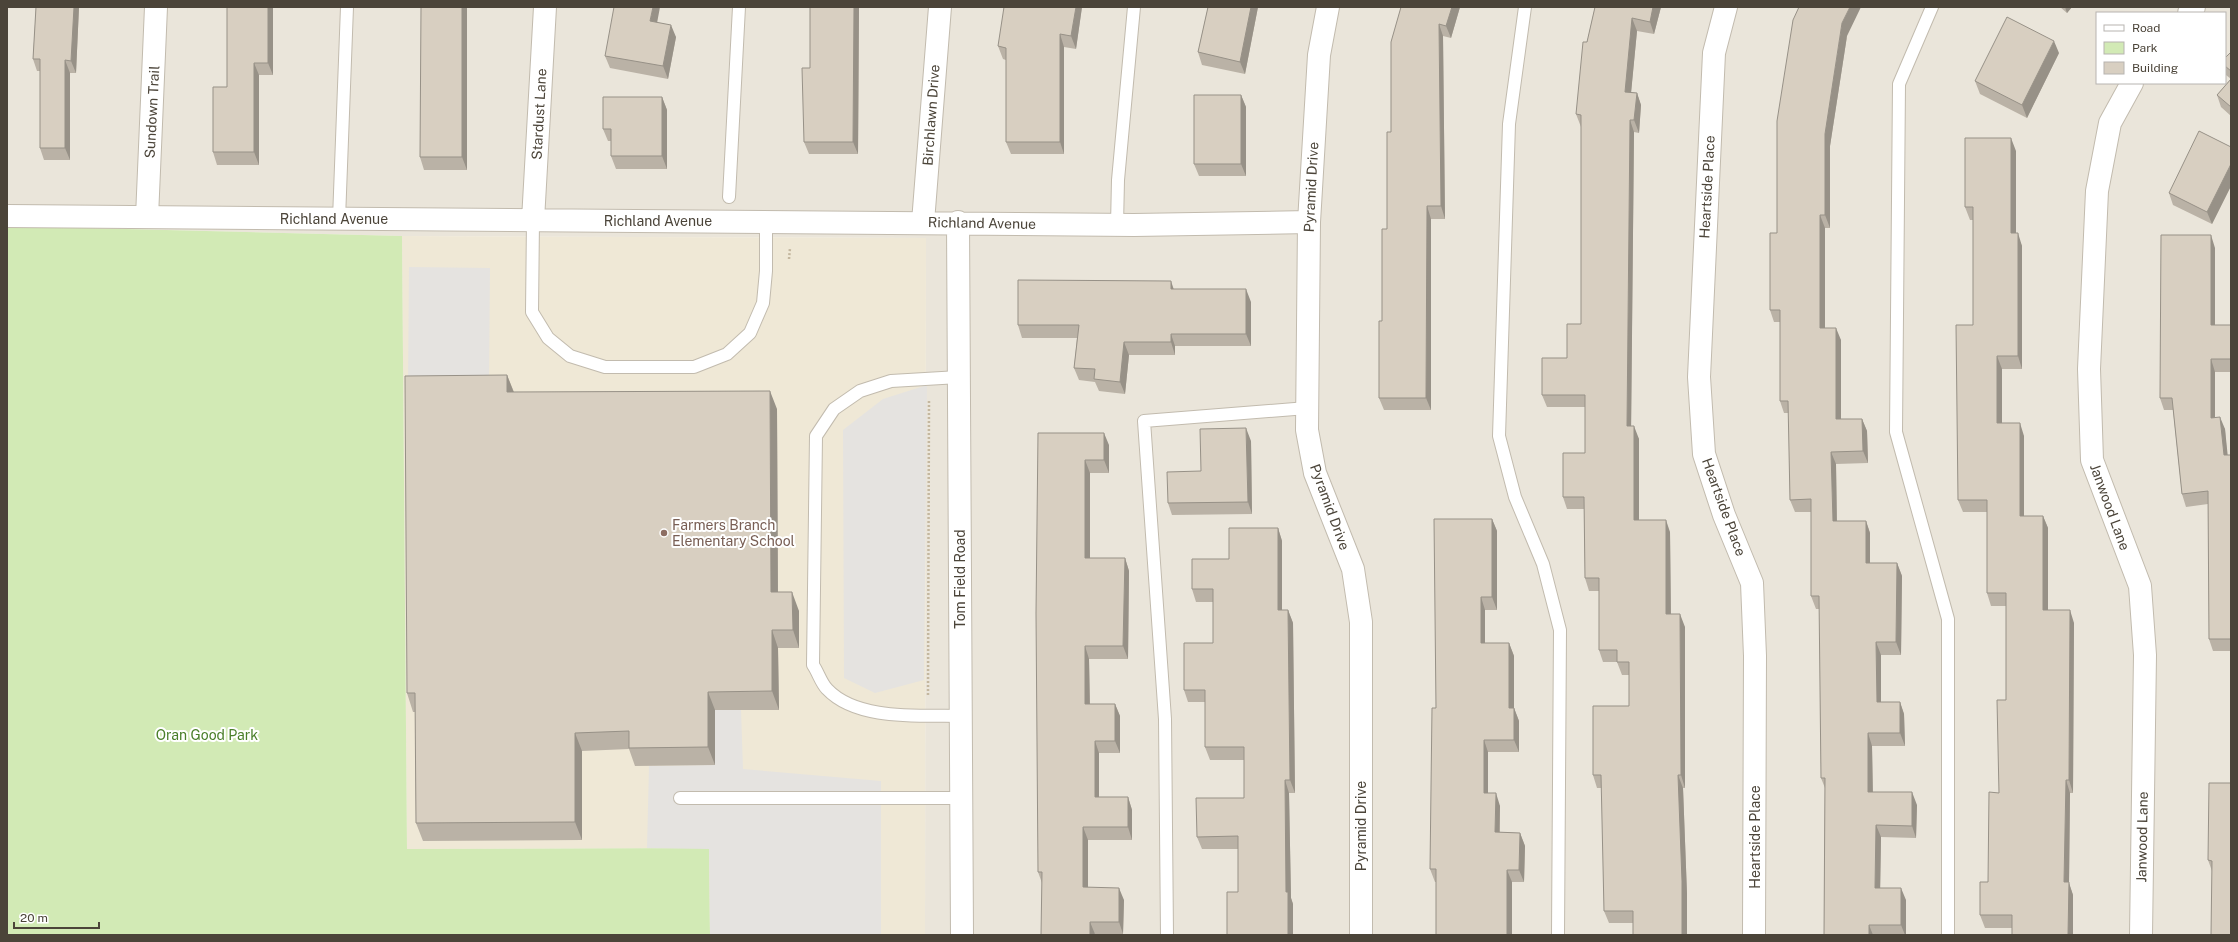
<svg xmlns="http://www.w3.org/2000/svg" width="2238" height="942" viewBox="0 0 2238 942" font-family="'Public Sans',sans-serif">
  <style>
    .residential { fill: #eae5da; fill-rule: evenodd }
    .education { fill: #efe8d6 }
    .green { fill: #d2eab5 }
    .parking { fill: #e5e3e0 }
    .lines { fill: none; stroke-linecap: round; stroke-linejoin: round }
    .lane-casing { stroke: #c2bbae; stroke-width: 14 }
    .street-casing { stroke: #c2bbae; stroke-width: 24 }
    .path { stroke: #c4b79f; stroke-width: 2.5; stroke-dasharray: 2 2; stroke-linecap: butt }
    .lane { stroke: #fff; stroke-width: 12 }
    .street { stroke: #fff; stroke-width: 22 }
    .wall { fill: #bab2a6 }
    .shaded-wall { fill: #979187 }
    .building { fill: #d8cfc1; stroke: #979187 }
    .education-dot { fill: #8d6e63; stroke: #fff; stroke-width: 1.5 }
    .labels { text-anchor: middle; stroke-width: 4; stroke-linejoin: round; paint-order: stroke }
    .street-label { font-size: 14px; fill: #4b4439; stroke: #fff }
    .education-label { font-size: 14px; fill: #785e54; stroke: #fff; text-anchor: start }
    .park-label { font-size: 14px; fill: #4a7f2a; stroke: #fff }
  </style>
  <rect width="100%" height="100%" fill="#f6f3ec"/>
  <!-- residential -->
  <path class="residential" d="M 7,7 L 2231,7 L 2231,935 L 925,935 L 926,238 L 402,236 L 7,226 ZM 2097,13 L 2225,13 L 2225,83 L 2097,83 Z"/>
  <!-- education -->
  <path class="education" d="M 402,236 L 926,238 L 925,935 L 710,935 L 708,848 L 407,849 Z"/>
  <!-- green -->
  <path class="green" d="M 7,226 L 402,236 L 407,849 L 709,848 L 710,935 L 7,935 Z"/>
  <!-- parking -->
  <path class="parking" d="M 409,267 L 490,268 L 489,384 L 408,383 Z
    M 927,385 L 924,680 L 875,693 L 844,678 L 843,430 L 883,399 Z
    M 715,710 L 741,710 L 743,769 L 881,781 L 881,935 L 710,935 L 709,849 L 647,848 L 649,766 L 715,765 Z"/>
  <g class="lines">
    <!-- lane casing -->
    <g class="lane-casing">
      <path id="lane" d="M 1525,7 L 1509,124 L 1499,436 L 1515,497 L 1543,564 L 1560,630 L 1558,935
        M 1932,7 L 1899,84 L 1896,432 L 1948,619 L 1948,935
        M 729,197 L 739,7
        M 339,219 L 347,7
        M 533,220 L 532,312 L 548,338 L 570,356 L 605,367 L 694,367 L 727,354 L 750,333 L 763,303 L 766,271 L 766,221
        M 1117,225 L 1118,180 L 1134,7
        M 959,377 L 891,381 L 860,391 L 834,409 L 816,436 L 813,665 C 818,672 821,683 827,689 C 857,721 920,715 961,716
        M 680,798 L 961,798
        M 1167,935 L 1165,719 L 1144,421 L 1307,408"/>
    </g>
    <!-- street casing -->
    <g class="street-casing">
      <path id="street" d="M 1328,7 L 1319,55 L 1309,222 L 1307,430 L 1315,473 L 1353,569 L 1361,622 L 1361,935
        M 1726,7 L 1714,53 L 1699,377 L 1704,454 L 1724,515 L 1752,583 L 1755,656 L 1754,935
        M 2189,13 L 2194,7
        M 2132,83 L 2110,123 L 2097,191 L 2089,369 L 2092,460 L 2140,586 L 2145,655 L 2141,935
        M 7,216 L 1134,225 L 1309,222
        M 147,217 L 156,7
        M 533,220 L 545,7
        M 923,222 L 940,7
        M 958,222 L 962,935"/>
    </g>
    <!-- path -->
    <path class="path" d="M 789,259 L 790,248
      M 928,695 L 929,400"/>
    <!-- lane -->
    <use href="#lane" class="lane"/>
    <!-- street -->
    <use href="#street" class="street"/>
  </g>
  <!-- wall -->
  <path class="wall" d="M 36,7 L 79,7 L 76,73 L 70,73 L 70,160 L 44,160 L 40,148 L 40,71 L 37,71 L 33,59 Z
    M 273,7 L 273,75 L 259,75 L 259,165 L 217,165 L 213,152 L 227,87 Z
    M 467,7 L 467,170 L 424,170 L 420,157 Z
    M 810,7 L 859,7 L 858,154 L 809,154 L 804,142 L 810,68 Z
    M 1082,7 L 1076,49 L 1064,47 L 1064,154 L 1011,154 L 1006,142 L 1006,60 L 1003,59 L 998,46 Z
    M 1208,7 L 1258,7 L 1245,74 L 1202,65 L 1198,52 Z
    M 1401,7 L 1460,7 L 1451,38 L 1443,36 L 1445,219 L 1431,219 L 1431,410 L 1384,410 L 1379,398 L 1382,321 L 1387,229 L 1391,132 Z
    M 1595,7 L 1661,7 L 1654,34 L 1637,31 L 1631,92 L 1637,93 L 1641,105 L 1639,133 L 1634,132 L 1631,426 L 1639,439 L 1639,520 L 1670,532 L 1671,614 L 1685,627 L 1685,788 L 1683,788 L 1687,894 L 1687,935 L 1633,923 L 1609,923 L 1604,911 L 1602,788 L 1597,788 L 1593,775 L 1629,706 L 1629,675 L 1622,675 L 1617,662 L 1603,662 L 1599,650 L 1599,591 L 1589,591 L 1585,578 L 1584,509 L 1567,509 L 1563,497 L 1585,453 L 1585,407 L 1547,407 L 1542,395 L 1567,358 L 1581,324 L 1581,127 L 1576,114 L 1587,42 Z
    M 2060,7 L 2072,7 L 2067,13 Z
    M 657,22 L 676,37 L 668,79 L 610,68 L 605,56 Z
    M 1847,36 L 1830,146 L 1830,228 L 1825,228 L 1825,328 L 1841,340 L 1841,419 L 1862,419 L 1867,431 L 1868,463 L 1836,464 L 1837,521 L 1866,521 L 1870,533 L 1870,563 L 1897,563 L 1902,576 L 1901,655 L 1881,655 L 1881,702 L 1900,702 L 1904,714 L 1905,746 L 1872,746 L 1873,792 L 1917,805 L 1916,838 L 1881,837 L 1880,888 L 1906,900 L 1906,935 L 1824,935 L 1825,788 L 1821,778 L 1820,609 L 1816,609 L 1811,596 L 1811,512 L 1795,512 L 1790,500 L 1789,413 L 1784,413 L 1780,401 L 1780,322 L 1774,322 L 1770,310 L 1777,233 Z
    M 2231,52 L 2231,116 L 2221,107 L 2217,95 L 2231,79 L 2226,75 L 2225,73 L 2225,58 Z
    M 2059,53 L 2027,118 L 1980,94 L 1975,81 Z
    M 1241,95 L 1246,107 L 1246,176 L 1199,176 L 1194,164 Z
    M 662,97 L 667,110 L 667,169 L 616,169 L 611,156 L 611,141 L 608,141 L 603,129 Z
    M 2231,147 L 2231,186 L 2212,224 L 2173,205 L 2169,193 Z
    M 2016,151 L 2016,233 L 2022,246 L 2022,369 L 2002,369 L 2002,423 L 2024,436 L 2024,516 L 2043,516 L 2048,528 L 2048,610 L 2074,623 L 2073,793 L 2070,793 L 2069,883 L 2073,895 L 2073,935 L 2012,935 L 2012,928 L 1985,928 L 1980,915 L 1988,882 L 1999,793 L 2006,700 L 2006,606 L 1991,606 L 1987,593 L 1987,512 L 1963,512 L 1958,500 L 1973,325 L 1973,220 L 1970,220 L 1965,207 Z
    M 2215,248 L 2215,325 L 2231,325 L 2231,372 L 2215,372 L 2215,417 L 2225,429 L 2227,455 L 2231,455 L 2231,651 L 2213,651 L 2209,639 L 2208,504 L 2186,507 L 2182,494 L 2173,410 L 2164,410 L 2160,398 Z
    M 1174,289 L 1251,302 L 1251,346 L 1175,346 L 1175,355 L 1129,355 L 1125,394 L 1099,391 L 1095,382 L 1079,380 L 1074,368 L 1077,338 L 1022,338 L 1018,325 Z
    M 507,375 L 514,392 L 777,409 L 778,592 L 799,611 L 799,648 L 778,648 L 779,710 L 715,710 L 715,765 L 635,766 L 629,749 L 582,751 L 582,840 L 423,841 L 416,823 L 415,712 L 413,712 L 407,693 Z
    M 1038,433 L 1109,445 L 1109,473 L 1090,473 L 1090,558 L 1125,558 L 1129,571 L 1128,659 L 1089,659 L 1090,704 L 1115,704 L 1120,716 L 1120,753 L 1099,753 L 1099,797 L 1128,797 L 1132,810 L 1132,840 L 1088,840 L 1088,887 L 1124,900 L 1123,934 L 1095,934 L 1042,883 L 1038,872 Z
    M 1251,441 L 1252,514 L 1172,515 L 1168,503 L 1201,471 Z
    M 1492,519 L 1497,531 L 1497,610 L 1485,610 L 1485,643 L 1509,643 L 1514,656 L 1514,708 L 1519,721 L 1519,752 L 1488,752 L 1488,793 L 1500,806 L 1500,832 L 1520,833 L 1525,846 L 1524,882 L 1512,882 L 1512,935 L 1436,882 L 1435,882 L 1430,869 L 1436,708 Z
    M 1278,528 L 1282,541 L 1282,610 L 1288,610 L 1293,623 L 1295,793 L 1289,793 L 1291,898 L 1293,904 L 1238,892 L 1238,849 L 1202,849 L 1197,837 L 1244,798 L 1244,760 L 1210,760 L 1205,747 L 1205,702 L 1188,702 L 1184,690 L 1213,643 L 1213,602 L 1196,602 L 1192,589 Z
    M 2231,783 L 2212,871 L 2208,860 Z"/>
  <!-- shaded-wall -->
  <path class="shaded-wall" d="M 74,7 L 79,7 L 76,73 L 71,61 Z
    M 268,7 L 273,7 L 273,75 L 268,63 Z
    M 462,7 L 467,7 L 467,170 L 462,157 Z
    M 653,7 L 660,7 L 655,34 L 650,21 Z
    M 854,7 L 859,7 L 858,154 L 853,142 Z
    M 1076,7 L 1082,7 L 1076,49 L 1071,36 Z
    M 1251,7 L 1258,7 L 1245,74 L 1240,62 Z
    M 1452,7 L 1460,7 L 1451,38 L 1446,26 Z
    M 1653,7 L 1661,7 L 1654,34 L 1650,22 Z
    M 1850,7 L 1861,7 L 1847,36 L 1830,146 L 1830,228 L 1825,215 L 1825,134 L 1842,23 Z
    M 2065,7 L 2072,7 L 2067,13 Z
    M 1632,18 L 1637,31 L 1630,104 L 1625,92 Z
    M 1439,24 L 1443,36 L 1445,219 L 1441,206 Z
    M 671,25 L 676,37 L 668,79 L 663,66 Z
    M 1060,34 L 1064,47 L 1064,154 L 1060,142 Z
    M 2054,41 L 2059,53 L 2027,118 L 2022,105 Z
    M 65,60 L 70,73 L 70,160 L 65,148 Z
    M 254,63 L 259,75 L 259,165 L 254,152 Z
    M 1637,93 L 1641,105 L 1639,133 L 1634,120 Z
    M 1241,95 L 1246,107 L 1246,176 L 1241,164 Z
    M 662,97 L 667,110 L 667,169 L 662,156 Z
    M 1630,120 L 1634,132 L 1631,439 L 1627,426 Z
    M 2011,138 L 2016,151 L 2016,246 L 2011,233 Z
    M 2231,164 L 2231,186 L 2212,224 L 2207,212 Z
    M 1427,206 L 1431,219 L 1431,410 L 1426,398 Z
    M 1820,215 L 1825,228 L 1825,340 L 1820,328 Z
    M 2018,233 L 2022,246 L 2022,369 L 2018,356 Z
    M 2211,235 L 2215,248 L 2215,338 L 2211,325 Z
    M 1171,281 L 1175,293 L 1171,289 Z
    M 1246,289 L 1251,302 L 1251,346 L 1246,334 Z
    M 1836,328 L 1841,340 L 1841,432 L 1836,419 Z
    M 1171,334 L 1175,346 L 1175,355 L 1171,342 Z
    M 1124,342 L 1129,355 L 1125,394 L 1120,382 Z
    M 1997,356 L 2002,369 L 2002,436 L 1997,423 Z
    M 2211,359 L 2215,372 L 2215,430 L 2211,418 Z
    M 507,375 L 514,393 L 507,392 Z
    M 770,391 L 777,409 L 778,611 L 771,592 Z
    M 2220,417 L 2225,429 L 2229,468 L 2224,455 Z
    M 1862,419 L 1867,431 L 1868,463 L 1863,451 Z
    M 2020,423 L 2024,436 L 2024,528 L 2020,516 Z
    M 1634,426 L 1639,439 L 1639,532 L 1634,520 Z
    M 1246,428 L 1251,441 L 1252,514 L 1248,502 Z
    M 1104,433 L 1109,445 L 1109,473 L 1104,460 Z
    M 1831,452 L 1836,464 L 1837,533 L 1833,521 Z
    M 1085,460 L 1090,473 L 1090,571 L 1085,558 Z
    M 2043,516 L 2048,528 L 2048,623 L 2043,610 Z
    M 1492,519 L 1497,531 L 1497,610 L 1492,597 Z
    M 1666,520 L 1670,532 L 1671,627 L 1666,614 Z
    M 1866,521 L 1870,533 L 1870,576 L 1866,563 Z
    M 1278,528 L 1282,541 L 1282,623 L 1278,610 Z
    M 1125,558 L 1129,571 L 1128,659 L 1123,646 Z
    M 1897,563 L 1902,576 L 1901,655 L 1896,642 Z
    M 792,592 L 799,611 L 799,648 L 793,630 Z
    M 1481,597 L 1485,610 L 1485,656 L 1481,643 Z
    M 1288,610 L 1293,623 L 1295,793 L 1290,780 Z
    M 2070,610 L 2074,623 L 2073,793 L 2069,780 Z
    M 1680,614 L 1685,627 L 1685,788 L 1681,775 Z
    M 772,630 L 778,648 L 779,710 L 772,691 Z
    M 1876,642 L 1881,655 L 1881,715 L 1877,702 Z
    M 1509,643 L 1514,656 L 1514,721 L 1509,708 Z
    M 1085,646 L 1089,659 L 1090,716 L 1085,704 Z
    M 708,692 L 715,710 L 715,765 L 708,747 Z
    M 1900,702 L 1904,714 L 1905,746 L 1900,733 Z
    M 1115,704 L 1120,716 L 1120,753 L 1115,741 Z
    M 1514,708 L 1519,721 L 1519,752 L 1514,740 Z
    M 575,733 L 582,751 L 582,840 L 575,822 Z
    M 1868,733 L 1872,746 L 1873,805 L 1868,792 Z
    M 1484,740 L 1488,752 L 1488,806 L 1484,793 Z
    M 1095,741 L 1099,753 L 1099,810 L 1095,797 Z
    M 1678,775 L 1683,788 L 1687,894 L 1687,935 L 1682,935 Z
    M 1285,780 L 1289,793 L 1291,898 L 1293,904 L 1293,935 L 1288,935 L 1286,892 Z
    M 2066,780 L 2070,793 L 2069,883 L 2073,895 L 2073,935 L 2068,935 L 2064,882 Z
    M 1912,792 L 1917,805 L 1916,838 L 1912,826 Z
    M 1496,793 L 1500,806 L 1499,845 L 1495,832 Z
    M 1128,797 L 1132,810 L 1132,840 L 1128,827 Z
    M 1876,825 L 1881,837 L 1880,900 L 1875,888 Z
    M 1083,827 L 1088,840 L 1088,900 L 1083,887 Z
    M 1520,833 L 1525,846 L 1524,882 L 1519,870 Z
    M 1507,870 L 1512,882 L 1512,935 L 1507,935 Z
    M 1119,888 L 1124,900 L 1123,934 L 1119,922 Z
    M 1901,888 L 1906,900 L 1906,935 L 1905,935 L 1901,925 Z
    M 1090,922 L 1095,934 L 1095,935 L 1090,935 Z
    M 1869,925 L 1873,935 L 1869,935 Z"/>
  <!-- building -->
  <path class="building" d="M 36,7 L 74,7 L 71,61 L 65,60 L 65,148 L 40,148 L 40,59 L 33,59 Z
    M 227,7 L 268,7 L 268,63 L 254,63 L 254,152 L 213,152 L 213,87 L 227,87 Z
    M 421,7 L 462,7 L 462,157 L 420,157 Z
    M 614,7 L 653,7 L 650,21 L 671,25 L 663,66 L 605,56 Z
    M 810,7 L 854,7 L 853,142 L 804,142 L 802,68 L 810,68 Z
    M 1004,7 L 1076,7 L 1071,36 L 1060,34 L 1060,142 L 1006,142 L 1006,48 L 998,46 Z
    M 1208,7 L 1251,7 L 1240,62 L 1198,52 Z
    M 1401,7 L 1452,7 L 1446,26 L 1439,24 L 1441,206 L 1427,206 L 1426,398 L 1379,398 L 1379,321 L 1382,321 L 1382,229 L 1387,229 L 1387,132 L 1391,132 L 1391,42 Z
    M 1595,7 L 1653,7 L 1650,22 L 1632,18 L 1625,92 L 1637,93 L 1634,120 L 1630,120 L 1627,426 L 1634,426 L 1634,520 L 1666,520 L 1666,614 L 1680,614 L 1681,775 L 1678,775 L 1682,881 L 1682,935 L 1633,935 L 1633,911 L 1604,911 L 1601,775 L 1593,775 L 1593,706 L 1629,706 L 1629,662 L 1617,662 L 1617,650 L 1599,650 L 1599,578 L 1585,578 L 1584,497 L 1563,497 L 1563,453 L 1585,453 L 1585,395 L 1542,395 L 1542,358 L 1567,358 L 1567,324 L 1581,324 L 1581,115 L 1576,114 L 1583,42 L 1587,42 Z
    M 1799,7 L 1850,7 L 1842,23 L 1825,134 L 1825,215 L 1820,215 L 1820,328 L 1836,328 L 1836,419 L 1862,419 L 1863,451 L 1831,452 L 1833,521 L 1866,521 L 1866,563 L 1897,563 L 1896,642 L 1876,642 L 1877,702 L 1900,702 L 1900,733 L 1868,733 L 1868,792 L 1912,792 L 1912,826 L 1876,825 L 1875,888 L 1901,888 L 1901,925 L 1869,925 L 1869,935 L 1824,935 L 1825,778 L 1821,778 L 1819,596 L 1811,596 L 1811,499 L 1790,500 L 1788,401 L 1780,401 L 1780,310 L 1770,310 L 1770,233 L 1777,233 L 1777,121 L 1793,20 Z
    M 2007,17 L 2054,41 L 2022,105 L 1975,81 Z
    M 2231,52 L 2231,71 L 2225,66 L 2225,58 Z
    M 2231,79 L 2231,107 L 2217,95 Z
    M 1194,95 L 1241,95 L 1241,164 L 1194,164 Z
    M 603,97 L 662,97 L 662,156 L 611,156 L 611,129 L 603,129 Z
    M 2199,131 L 2231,147 L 2231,164 L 2207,212 L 2169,193 Z
    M 1965,138 L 2011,138 L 2011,233 L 2018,233 L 2018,356 L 1997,356 L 1997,423 L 2020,423 L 2020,516 L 2043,516 L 2043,610 L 2070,610 L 2069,780 L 2066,780 L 2064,882 L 2069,882 L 2068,935 L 2012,935 L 2012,915 L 1980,915 L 1980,882 L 1988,882 L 1989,792 L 1999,793 L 1997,700 L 2006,700 L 2006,593 L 1987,593 L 1987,500 L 1958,500 L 1956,325 L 1973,325 L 1973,207 L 1965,207 Z
    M 2161,235 L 2211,235 L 2211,325 L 2231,325 L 2231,359 L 2211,359 L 2211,418 L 2220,417 L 2224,455 L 2231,455 L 2231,639 L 2209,639 L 2208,491 L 2182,494 L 2172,398 L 2160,398 Z
    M 1018,280 L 1171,281 L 1171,289 L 1246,289 L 1246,334 L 1171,334 L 1171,342 L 1124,342 L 1120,382 L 1094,379 L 1095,369 L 1074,368 L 1079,325 L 1018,325 Z
    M 507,375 L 507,392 L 770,391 L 771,592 L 792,592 L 793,630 L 772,630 L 772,691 L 708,692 L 708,747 L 629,748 L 629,731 L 575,733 L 575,822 L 416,823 L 415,693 L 407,693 L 405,376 Z
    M 1246,428 L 1248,502 L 1168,503 L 1167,472 L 1201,471 L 1200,429 Z
    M 1038,433 L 1104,433 L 1104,460 L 1085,460 L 1085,558 L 1125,558 L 1123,646 L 1085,646 L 1085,704 L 1115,704 L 1115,741 L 1095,741 L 1095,797 L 1128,797 L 1128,827 L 1083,827 L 1083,887 L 1119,888 L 1119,922 L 1090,922 L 1090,935 L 1041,935 L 1042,872 L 1038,872 L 1036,613 Z
    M 1434,519 L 1492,519 L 1492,597 L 1481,597 L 1481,643 L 1509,643 L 1509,708 L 1514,708 L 1514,740 L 1484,740 L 1484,793 L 1496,793 L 1495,832 L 1520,833 L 1519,870 L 1507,870 L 1507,935 L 1436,935 L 1436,869 L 1430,869 L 1432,708 L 1436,708 Z
    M 1229,528 L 1278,528 L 1278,610 L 1288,610 L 1290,780 L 1285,780 L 1286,892 L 1288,892 L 1288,935 L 1227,935 L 1227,892 L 1238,892 L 1238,836 L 1197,837 L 1196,798 L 1244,798 L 1244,747 L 1205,747 L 1205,690 L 1184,690 L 1184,643 L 1213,643 L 1213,589 L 1192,589 L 1192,559 L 1229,559 Z
    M 2209,783 L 2231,783 L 2231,935 L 2211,935 L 2212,861 L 2208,860 Z"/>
  <!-- markers -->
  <circle class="education-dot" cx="664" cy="533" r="4"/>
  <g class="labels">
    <!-- street labels -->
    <g class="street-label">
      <text transform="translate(152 112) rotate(-87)" y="5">Sundown Trail</text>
      <text transform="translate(539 114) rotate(-87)" y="5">Stardust Lane</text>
      <text transform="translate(931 115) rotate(-86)" y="5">Birchlawn Drive</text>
      <text transform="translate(1311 187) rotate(-87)" y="5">Pyramid Drive</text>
      <text transform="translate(1707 187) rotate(-87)" y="5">Heartside Place</text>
      <text x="334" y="224">Richland Avenue</text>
      <text x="658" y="226">Richland Avenue</text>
      <text transform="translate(982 223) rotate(1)" y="5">Richland Avenue</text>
      <text transform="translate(1330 507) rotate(70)" y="5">Pyramid Drive</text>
      <text transform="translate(1724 507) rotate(70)" y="5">Heartside Place</text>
      <text transform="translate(2110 507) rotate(70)" y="5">Janwood Lane</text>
      <text transform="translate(960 579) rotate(-90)" y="5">Tom Field Road</text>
      <text transform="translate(1361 826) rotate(-90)" y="5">Pyramid Drive</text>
      <text transform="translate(1755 837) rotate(-90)" y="5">Heartside Place</text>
      <text transform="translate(2142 837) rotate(-89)" y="5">Janwood Lane</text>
    </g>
    <!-- education labels -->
    <g class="education-label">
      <text x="672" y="530">Farmers Branch<tspan x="672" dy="16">Elementary School</tspan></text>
    </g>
    <!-- park labels -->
    <g class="park-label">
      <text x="207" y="740">Oran Good Park</text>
    </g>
  </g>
  <!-- border -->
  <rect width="2238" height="942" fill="none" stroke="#4b4439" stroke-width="16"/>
  <!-- legend -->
  <rect x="2096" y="12" width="130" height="72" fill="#ffffff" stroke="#b7b4b0"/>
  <rect x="2104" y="25" width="20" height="6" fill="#ffffff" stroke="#b7b4b0"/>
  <text x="2132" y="32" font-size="12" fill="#4b4439">Road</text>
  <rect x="2104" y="42" width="20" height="12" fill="#d2eab5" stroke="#b7b4b0"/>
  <text x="2132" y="52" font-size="12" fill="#4b4439">Park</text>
  <rect x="2104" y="62" width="20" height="12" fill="#d8cfc1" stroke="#b7b4b0"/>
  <text x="2132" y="72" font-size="12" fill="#4b4439">Building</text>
  <!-- scale -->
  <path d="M14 922v6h85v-6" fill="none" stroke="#4b4439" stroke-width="2"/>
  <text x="20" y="922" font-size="12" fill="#4b4439" stroke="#ffffff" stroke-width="3" paint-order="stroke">20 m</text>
</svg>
